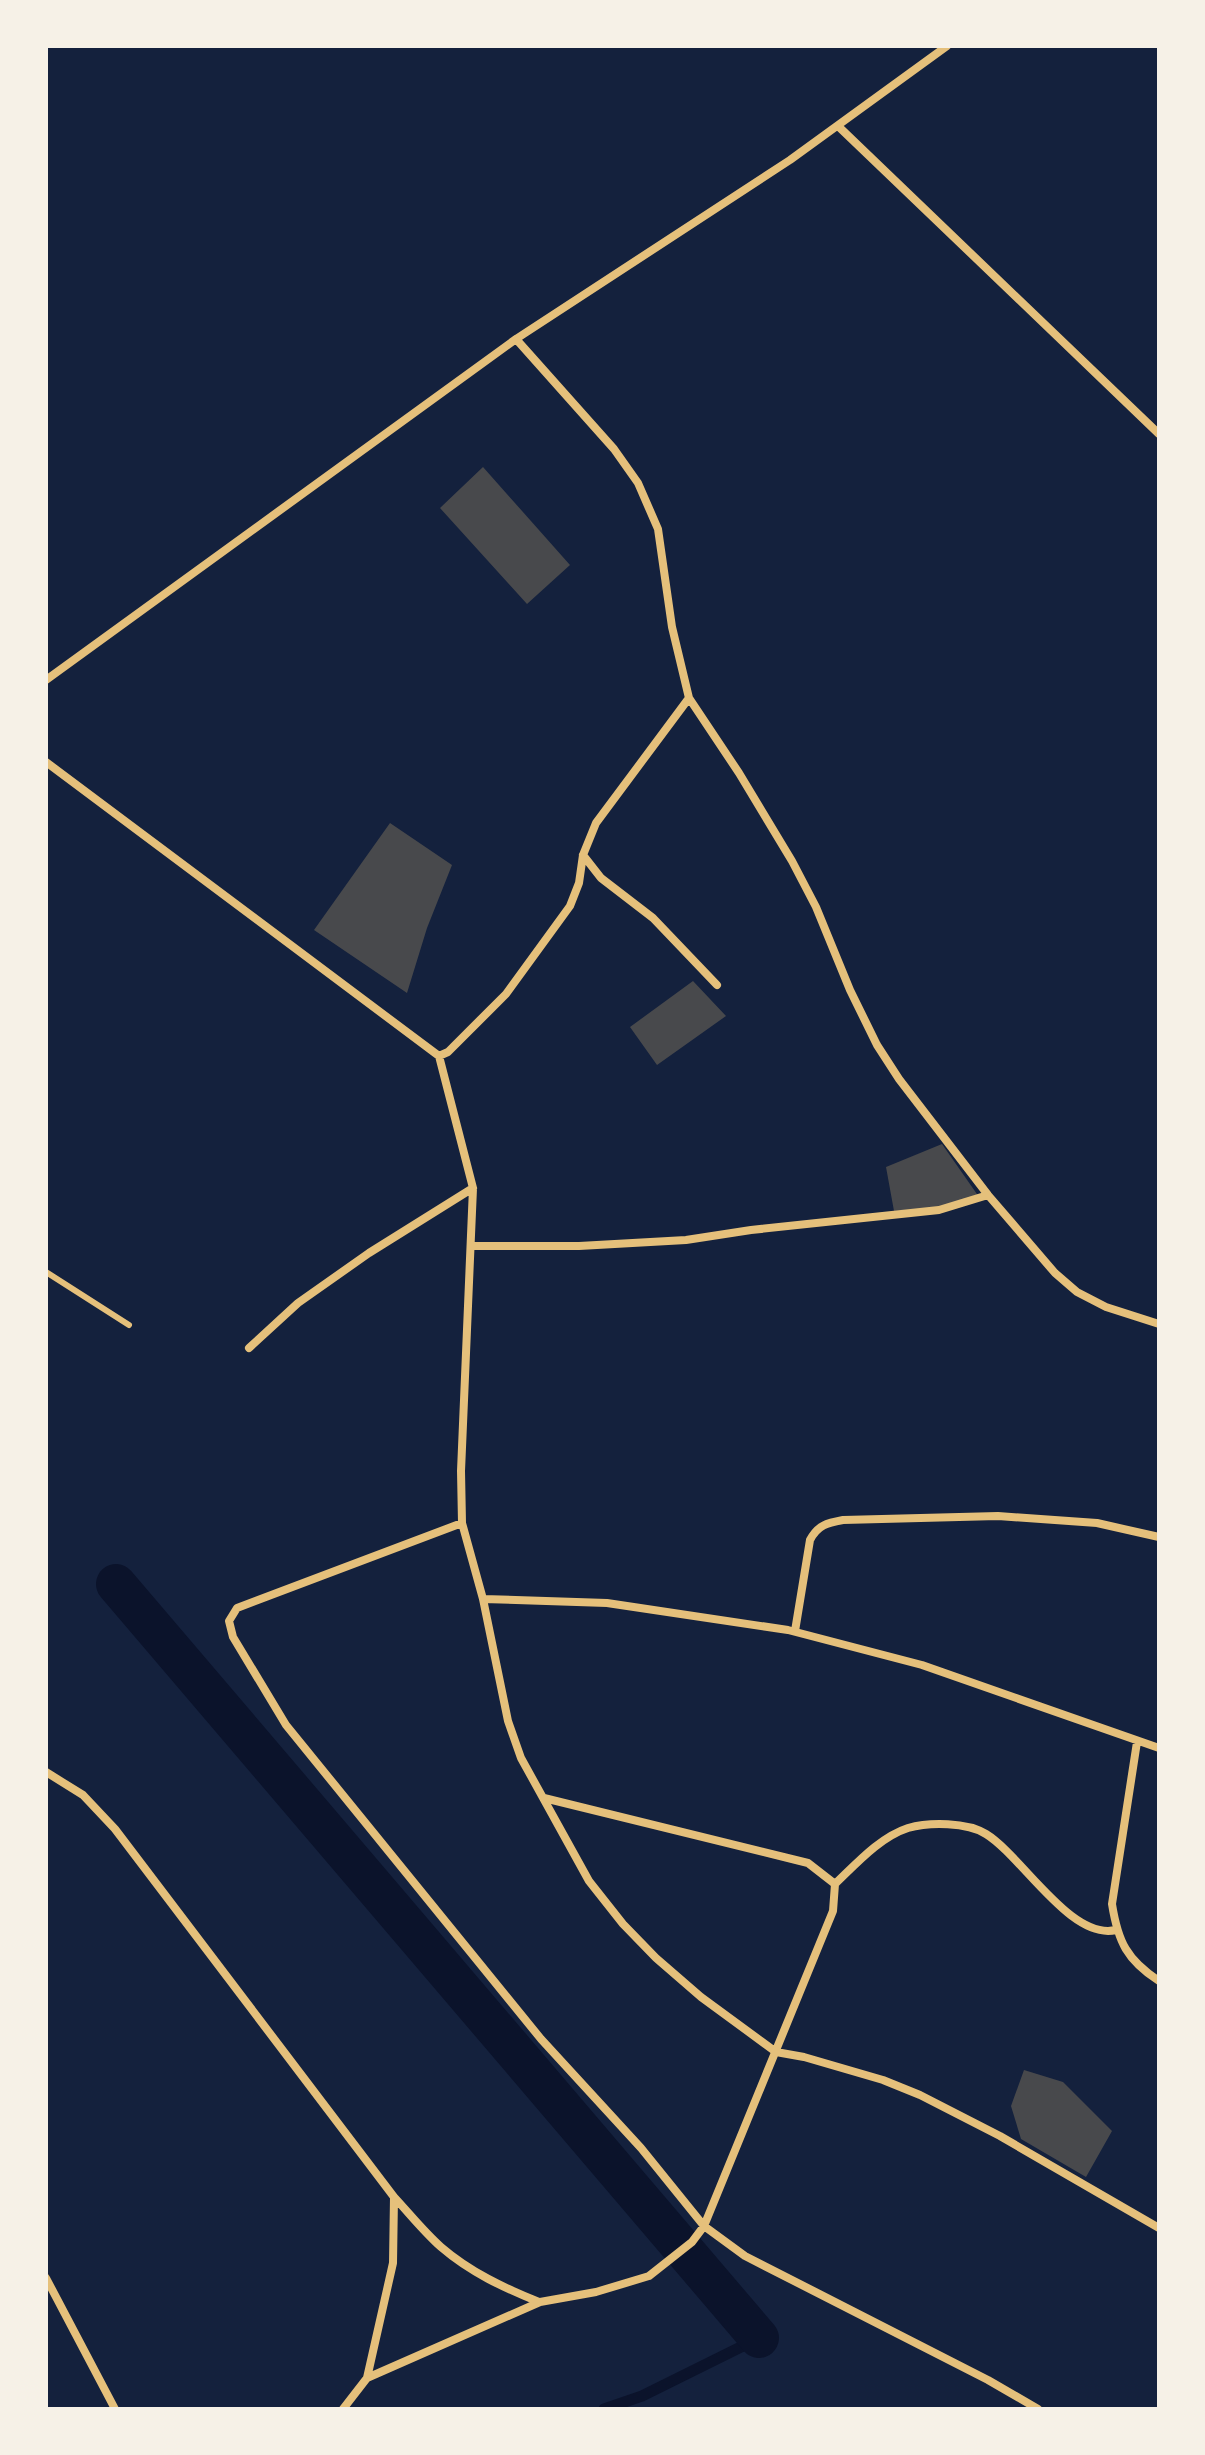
<svg xmlns="http://www.w3.org/2000/svg" width="1205" height="2455" viewBox="0 0 1205 2455" font-family="'Fira Sans',sans-serif">
  <style>
    .lines { fill: none; stroke-linecap: round; stroke-linejoin: round }
    .stream { stroke: #0b132b; stroke-width: 11 }
    .canal { stroke: #0b132b; stroke-width: 40 }
    .building { fill: #48494c }
    .service { stroke: #e5c07b; stroke-width: 6 }
    .minor { stroke: #e5c07b; stroke-width: 8 }
  </style>
  <rect width="100%" height="100%" fill="#14213d"/>
  <g class="lines">
    <!-- stream -->
    <path class="stream" d="M 604,2409 L 642,2396 L 759,2338"/>
    <!-- canal -->
    <path class="canal" d="M 116,1584 L 759,2338"/>
  </g>
  <!-- building -->
  <path class="building" d="M 483,467 L 570,565 L 527,604 L 440,508 Z
    M 390,823 L 452,865 L 427,928 L 407,993 L 314,930 Z
    M 693,981 L 726,1016 L 657,1065 L 630,1027 Z
    M 942,1144 L 979,1197 L 937,1208 L 894,1211 L 886,1167 Z
    M 1024,2070 L 1063,2082 L 1112,2131 L 1086,2177 L 1021,2139 L 1011,2106 Z"/>
  <g class="lines">
    <!-- service -->
    <path class="service" d="M 46,1272 L 129,1325"/>
    <!-- minor -->
    <path class="minor" d="M 838,126 L 1159,434
      M 516,339 L 614,449 L 638,483 L 658,529 L 672,627 L 689,698 L 739,773 L 792,861 L 816,907 L 850,990 L 877,1045 L 899,1079 L 988,1195 L 1055,1273 L 1077,1292 L 1106,1307 L 1159,1324
      M 46,680 L 516,339 L 790,160 L 947,46
      M 46,762 L 439,1056 L 473,1188 L 461,1471 L 462,1523 L 483,1599 L 508,1721 L 521,1758 L 589,1881 L 623,1924 L 656,1958 L 701,1997 L 776,2052 L 804,2057 L 883,2080 L 920,2095 L 1000,2136 L 1159,2228
      M 583,855 L 601,878 L 653,918 L 717,985
      M 439,1056 L 448,1052 L 506,994 L 570,906 L 579,883 L 583,855 L 596,823 L 689,698
      M 472,1246 L 579,1246 L 686,1240 L 751,1230 L 939,1210 L 988,1195
      M 249,1348 L 298,1303 L 369,1253 L 473,1188
      M 462,1523 L 237,1608 L 229,1621 L 233,1637 L 286,1725 L 541,2039 L 641,2148 L 704,2226 L 745,2256 L 988,2380 L 1038,2409
      M 483,1599 L 607,1603 L 788,1630 L 922,1665 L 1159,1748
      M 795,1631 L 810,1540 C 818,1525 827,1523 843,1520 L 998,1516 L 1097,1523 L 1159,1537
      M 1137,1742 L 1112,1904 C 1118,1942 1127,1960 1159,1981
      M 46,1772 L 83,1795 L 115,1829 L 394,2197 L 393,2263 L 367,2378 L 343,2409
      M 835,1884 C 856,1864 880,1837 908,1828 C 929,1822 967,1822 986,1834 C 1022,1856 1071,1941 1116,1930
      M 394,2197 C 409,2213 424,2232 441,2247 C 470,2272 504,2288 539,2302
      M 46,2278 L 115,2409
      M 367,2378 L 540,2302 L 596,2292 L 649,2276 L 692,2242 L 704,2226 L 833,1911 L 835,1884 L 808,1863 L 544,1798"/>
  </g>
  <!-- border -->
  <rect width="1205" height="2455" fill="none" stroke="#f6f1e7" stroke-width="96"/>
</svg>
